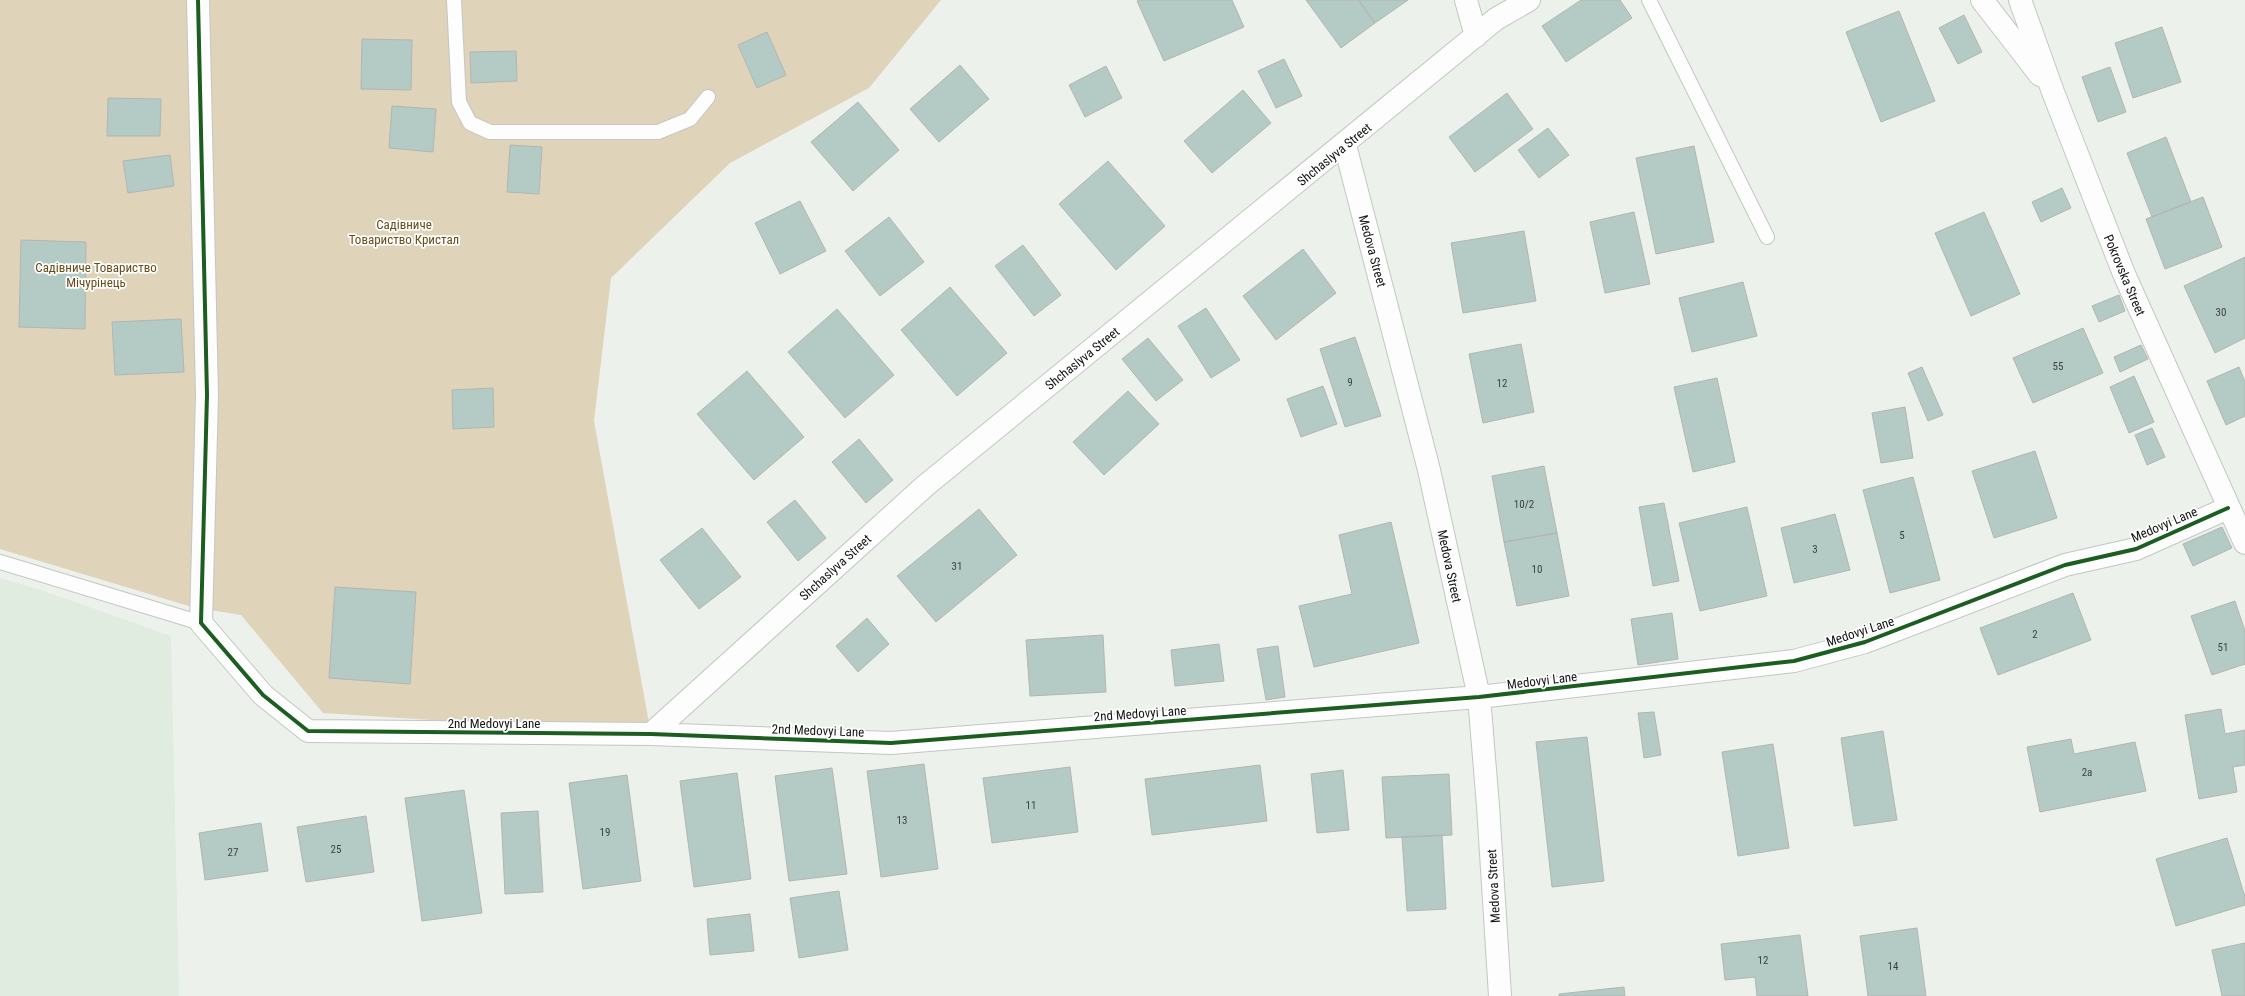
<svg xmlns="http://www.w3.org/2000/svg" width="2245" height="996" viewBox="0 0 2245 996" font-family="'Roboto Condensed',sans-serif">
  <style>
    .built { fill: #e0ece0 }
    .green { fill: #dfd3ba }
    .building { fill: #b4cac4; stroke: #b1b6b3 }
    .lines { fill: none; stroke-linecap: round; stroke-linejoin: round }
    .service-casing { stroke: #c3c7c3; stroke-width: 16 }
    .minor-casing { stroke: #c3c7c3; stroke-width: 24 }
    .service { stroke: #fcfdfc; stroke-width: 14 }
    .minor { stroke: #fcfdfc; stroke-width: 22 }
    .cycleway-casing { stroke: #fff; stroke-width: 6 }
    .cycleway { stroke: #1b5e20; stroke-width: 4 }
    .labels { text-anchor: middle; stroke-width: 3.5; stroke-linejoin: round; paint-order: stroke }
    .number-label { font-size: 11px; fill: #3a423e }
    .street-label { font-size: 13px; fill: #111411; stroke: #fff }
    .park-label { font-size: 13px; fill: #684c19; stroke: #fff }
  </style>
  <rect width="100%" height="100%" fill="#ecf1ec"/>
  <!-- built -->
  <path class="built" d="M 0,578 L 41,590 L 171,636 L 179,996 L 0,996 Z"/>
  <!-- green -->
  <path class="green" d="M 0,0 L 941,0 L 869,88 L 730,163 L 611,278 L 594,421 L 651,734 L 323,713 L 241,615 L 192,607 L 0,549 Z"/>
  <!-- building -->
  <path class="building" d="M 1139,0 L 1232,0 L 1244,27 L 1164,61 L 1137,1 Z
    M 1306,0 L 1358,0 L 1375,23 L 1341,48 Z
    M 1359,0 L 1408,0 L 1375,23 Z
    M 1581,0 L 1620,0 L 1632,18 L 1566,62 L 1542,26 Z
    M 1899,11 L 1935,101 L 1881,122 L 1846,32 Z
    M 1964,15 L 1982,52 L 1958,64 L 1939,28 Z
    M 2162,27 L 2181,82 L 2133,98 L 2115,43 Z
    M 767,32 L 786,75 L 757,88 L 738,45 Z
    M 362,39 L 412,40 L 411,90 L 361,89 Z
    M 516,51 L 517,81 L 471,83 L 470,52 Z
    M 1284,59 L 1302,96 L 1276,108 L 1258,71 Z
    M 960,65 L 989,99 L 939,142 L 910,109 Z
    M 1106,66 L 1122,98 L 1085,117 L 1069,85 Z
    M 2110,67 L 2126,112 L 2098,122 L 2082,77 Z
    M 1243,90 L 1271,123 L 1212,173 L 1184,141 Z
    M 1507,93 L 1533,129 L 1475,172 L 1449,137 Z
    M 108,98 L 161,99 L 160,136 L 107,136 Z
    M 858,102 L 899,150 L 853,191 L 811,142 Z
    M 392,106 L 436,109 L 433,152 L 389,148 Z
    M 1548,128 L 1569,155 L 1539,178 L 1518,150 Z
    M 2166,137 L 2191,202 L 2152,217 L 2127,153 Z
    M 510,145 L 542,147 L 539,194 L 507,192 Z
    M 1694,146 L 1714,242 L 1656,254 L 1636,158 Z
    M 170,155 L 174,186 L 128,193 L 123,161 Z
    M 1108,161 L 1165,226 L 1116,270 L 1059,204 Z
    M 2062,188 L 2071,208 L 2041,222 L 2032,202 Z
    M 2203,197 L 2222,247 L 2165,269 L 2146,219 Z
    M 800,201 L 826,251 L 780,274 L 755,223 Z
    M 1634,212 L 1650,284 L 1605,293 L 1590,222 Z
    M 1984,212 L 2020,294 L 1971,316 L 1935,233 Z
    M 889,217 L 924,262 L 880,296 L 845,251 Z
    M 1524,231 L 1536,301 L 1463,313 L 1451,243 Z
    M 21,240 L 86,242 L 85,329 L 19,327 Z
    M 1023,245 L 1061,295 L 1034,316 L 995,266 Z
    M 1303,249 L 1336,293 L 1276,340 L 1243,296 Z
    M 2245,257 L 2245,338 L 2215,353 L 2184,286 Z
    M 1743,282 L 1757,336 L 1692,352 L 1679,298 Z
    M 950,287 L 1007,353 L 957,396 L 901,330 Z
    M 2119,295 L 2125,311 L 2099,322 L 2092,306 Z
    M 1206,308 L 1240,360 L 1211,378 L 1178,326 Z
    M 837,309 L 894,375 L 845,418 L 788,352 Z
    M 181,319 L 184,372 L 115,375 L 112,322 Z
    M 2083,328 L 2103,373 L 2033,403 L 2013,358 Z
    M 1355,337 L 1381,416 L 1345,427 L 1320,349 Z
    M 1148,338 L 1183,380 L 1156,401 L 1122,359 Z
    M 1521,344 L 1534,412 L 1483,423 L 1469,354 Z
    M 2141,345 L 2148,359 L 2120,372 L 2114,357 Z
    M 1922,367 L 1943,415 L 1928,421 L 1908,373 Z
    M 2239,367 L 2245,382 L 2245,416 L 2226,425 L 2207,381 Z
    M 747,371 L 804,437 L 754,480 L 697,414 Z
    M 2134,376 L 2154,422 L 2129,433 L 2110,387 Z
    M 1717,378 L 1735,462 L 1693,472 L 1674,387 Z
    M 1323,386 L 1337,424 L 1301,437 L 1287,399 Z
    M 493,388 L 494,427 L 453,429 L 452,390 Z
    M 1128,391 L 1159,424 L 1104,475 L 1073,442 Z
    M 1905,407 L 1913,458 L 1881,463 L 1872,413 Z
    M 2152,428 L 2165,457 L 2147,465 L 2135,435 Z
    M 859,439 L 893,480 L 866,503 L 832,462 Z
    M 2035,451 L 2057,518 L 1994,538 L 1972,471 Z
    M 1544,466 L 1557,533 L 1504,542 L 1492,476 Z
    M 1913,477 L 1940,580 L 1890,593 L 1863,490 Z
    M 795,500 L 826,538 L 798,561 L 767,522 Z
    M 1664,503 L 1679,581 L 1653,586 L 1639,507 Z
    M 1747,507 L 1767,596 L 1700,611 L 1679,523 Z
    M 979,509 L 1017,555 L 936,622 L 897,576 Z
    M 1835,514 L 1850,570 L 1794,583 L 1781,528 Z
    M 1391,522 L 1419,643 L 1314,667 L 1299,606 L 1352,594 L 1339,535 Z
    M 2222,527 L 2232,548 L 2193,566 L 2183,544 Z
    M 702,528 L 741,577 L 699,609 L 660,560 Z
    M 1557,533 L 1569,596 L 1517,606 L 1504,542 Z
    M 335,587 L 416,592 L 410,684 L 329,678 Z
    M 2073,593 L 2091,640 L 1998,675 L 1980,628 Z
    M 2235,601 L 2245,631 L 2245,664 L 2212,675 L 2191,616 Z
    M 1672,613 L 1678,659 L 1638,665 L 1631,619 Z
    M 867,618 L 889,644 L 858,672 L 836,646 Z
    M 1103,635 L 1106,692 L 1030,696 L 1026,640 Z
    M 1219,644 L 1224,681 L 1175,686 L 1171,650 Z
    M 1278,646 L 1285,697 L 1266,700 L 1257,649 Z
    M 2221,709 L 2225,734 L 2245,730 L 2245,765 L 2233,767 L 2237,792 L 2199,799 L 2185,715 Z
    M 1654,712 L 1661,755 L 1644,758 L 1638,713 Z
    M 1883,731 L 1897,820 L 1854,826 L 1841,738 Z
    M 1587,737 L 1604,881 L 1552,887 L 1536,742 Z
    M 2071,739 L 2074,754 L 2135,742 L 2146,791 L 2040,812 L 2027,747 Z
    M 1773,744 L 1789,848 L 1738,856 L 1722,752 Z
    M 924,764 L 938,869 L 881,877 L 867,771 Z
    M 1260,765 L 1267,821 L 1152,835 L 1145,779 Z
    M 1070,767 L 1078,832 L 992,843 L 983,778 Z
    M 832,768 L 847,874 L 789,881 L 775,776 Z
    M 1343,770 L 1349,830 L 1317,833 L 1311,774 Z
    M 737,773 L 751,879 L 694,887 L 680,781 Z
    M 1449,774 L 1452,835 L 1386,838 L 1382,777 Z
    M 627,775 L 641,881 L 583,889 L 569,783 Z
    M 464,790 L 482,913 L 422,921 L 405,798 Z
    M 538,811 L 543,892 L 505,894 L 501,813 Z
    M 366,816 L 374,872 L 306,882 L 297,827 Z
    M 261,823 L 268,871 L 205,880 L 199,833 Z
    M 1442,835 L 1446,909 L 1407,911 L 1402,837 Z
    M 2227,838 L 2245,897 L 2245,905 L 2176,926 L 2156,859 Z
    M 839,891 L 848,950 L 799,958 L 790,898 Z
    M 750,914 L 754,951 L 710,955 L 707,919 Z
    M 1917,928 L 1926,996 L 1868,996 L 1860,936 Z
    M 1800,935 L 1808,996 L 1757,996 L 1755,977 L 1725,980 L 1721,944 Z
    M 2245,943 L 2245,996 L 2222,996 L 2212,950 Z
    M 1624,987 L 1625,996 L 1559,996 L 1559,994 Z"/>
  <g class="lines">
    <!-- service casing -->
    <g class="service-casing">
      <path id="service" d="M 454,0 L 459,102 L 470,123 L 490,132 L 658,132 L 690,119 L 708,97
        M 1649,0 L 1767,237
        M 0,562 L 201,623"/>
    </g>
    <!-- minor casing -->
    <g class="minor-casing">
      <path id="minor" d="M 198,0 L 207,395 L 201,623 L 263,695 L 308,731 L 651,734 L 891,743 L 1479,697 L 1794,661 L 1865,642 L 2065,565 L 2136,549 L 2228,508
        M 1466,0 L 1476,36
        M 1982,0 L 2040,75
        M 2020,0 L 2053,92 L 2124,274 L 2245,543
        M 1345,145 L 1429,470 L 1479,697 L 1488,806 L 1500,996
        M 651,734 L 925,486 L 1496,19 L 1529,0"/>
    </g>
    <!-- service -->
    <use href="#service" class="service"/>
    <!-- minor -->
    <use href="#minor" class="minor"/>
    <!-- cycleway casing -->
    <g class="cycleway-casing">
      <path id="cycleway" d="M 198,0 L 207,395 L 201,623 L 263,695 L 308,731 L 651,734 L 891,743 L 1479,697 L 1794,661 L 1865,642 L 2065,565 L 2136,549 L 2228,508"/>
    </g>
    <!-- cycleway -->
    <use href="#cycleway" class="cycleway"/>
  </g>
  <g class="labels">
    <!-- number labels -->
    <g class="number-label">
      <text x="2221" y="316">30</text>
      <text x="2058" y="370">55</text>
      <text x="1350" y="386">9</text>
      <text x="1502" y="387">12</text>
      <text x="1524" y="508">10/2</text>
      <text x="1902" y="539">5</text>
      <text x="1815" y="553">3</text>
      <text x="957" y="570">31</text>
      <text x="1537" y="573">10</text>
      <text x="2035" y="638">2</text>
      <text x="2223" y="651">51</text>
      <text x="2087" y="776">2а</text>
      <text x="1031" y="809">11</text>
      <text x="902" y="824">13</text>
      <text x="605" y="836">19</text>
      <text x="336" y="853">25</text>
      <text x="233" y="856">27</text>
      <text x="1763" y="964">12</text>
      <text x="1893" y="970">14</text>
    </g>
    <!-- street labels -->
    <g class="street-label">
      <text transform="translate(1334 154) rotate(-39)" y="5">Shchaslyva Street</text>
      <text transform="translate(1373 251) rotate(75)" y="5">Medova Street</text>
      <text transform="translate(2125 275) rotate(67)" y="5">Pokrovska Street</text>
      <text transform="translate(1082 358) rotate(-39)" y="5">Shchaslyva Street</text>
      <text transform="translate(2164 524) rotate(-23)" y="5">Medovyi Lane</text>
      <text transform="translate(1450 566) rotate(78)" y="5">Medova Street</text>
      <text transform="translate(835 567) rotate(-42)" y="5">Shchaslyva Street</text>
      <text transform="translate(1860 631) rotate(-18)" y="5">Medovyi Lane</text>
      <text transform="translate(1542 680) rotate(-7)" y="5">Medovyi Lane</text>
      <text transform="translate(1140 713) rotate(-4)" y="5">2nd Medovyi Lane</text>
      <text x="494" y="728">2nd Medovyi Lane</text>
      <text transform="translate(818 730) rotate(2)" y="5">2nd Medovyi Lane</text>
      <text transform="translate(1493 886) rotate(-93)" y="5">Medova Street</text>
    </g>
    <!-- park labels -->
    <g class="park-label">
      <text x="404" y="229">Садівниче<tspan x="404" dy="15">Товариство Кристал</tspan></text>
      <text x="96" y="272">Садівниче Товариство<tspan x="96" dy="15">Мічурінець</tspan></text>
    </g>
  </g>
</svg>
